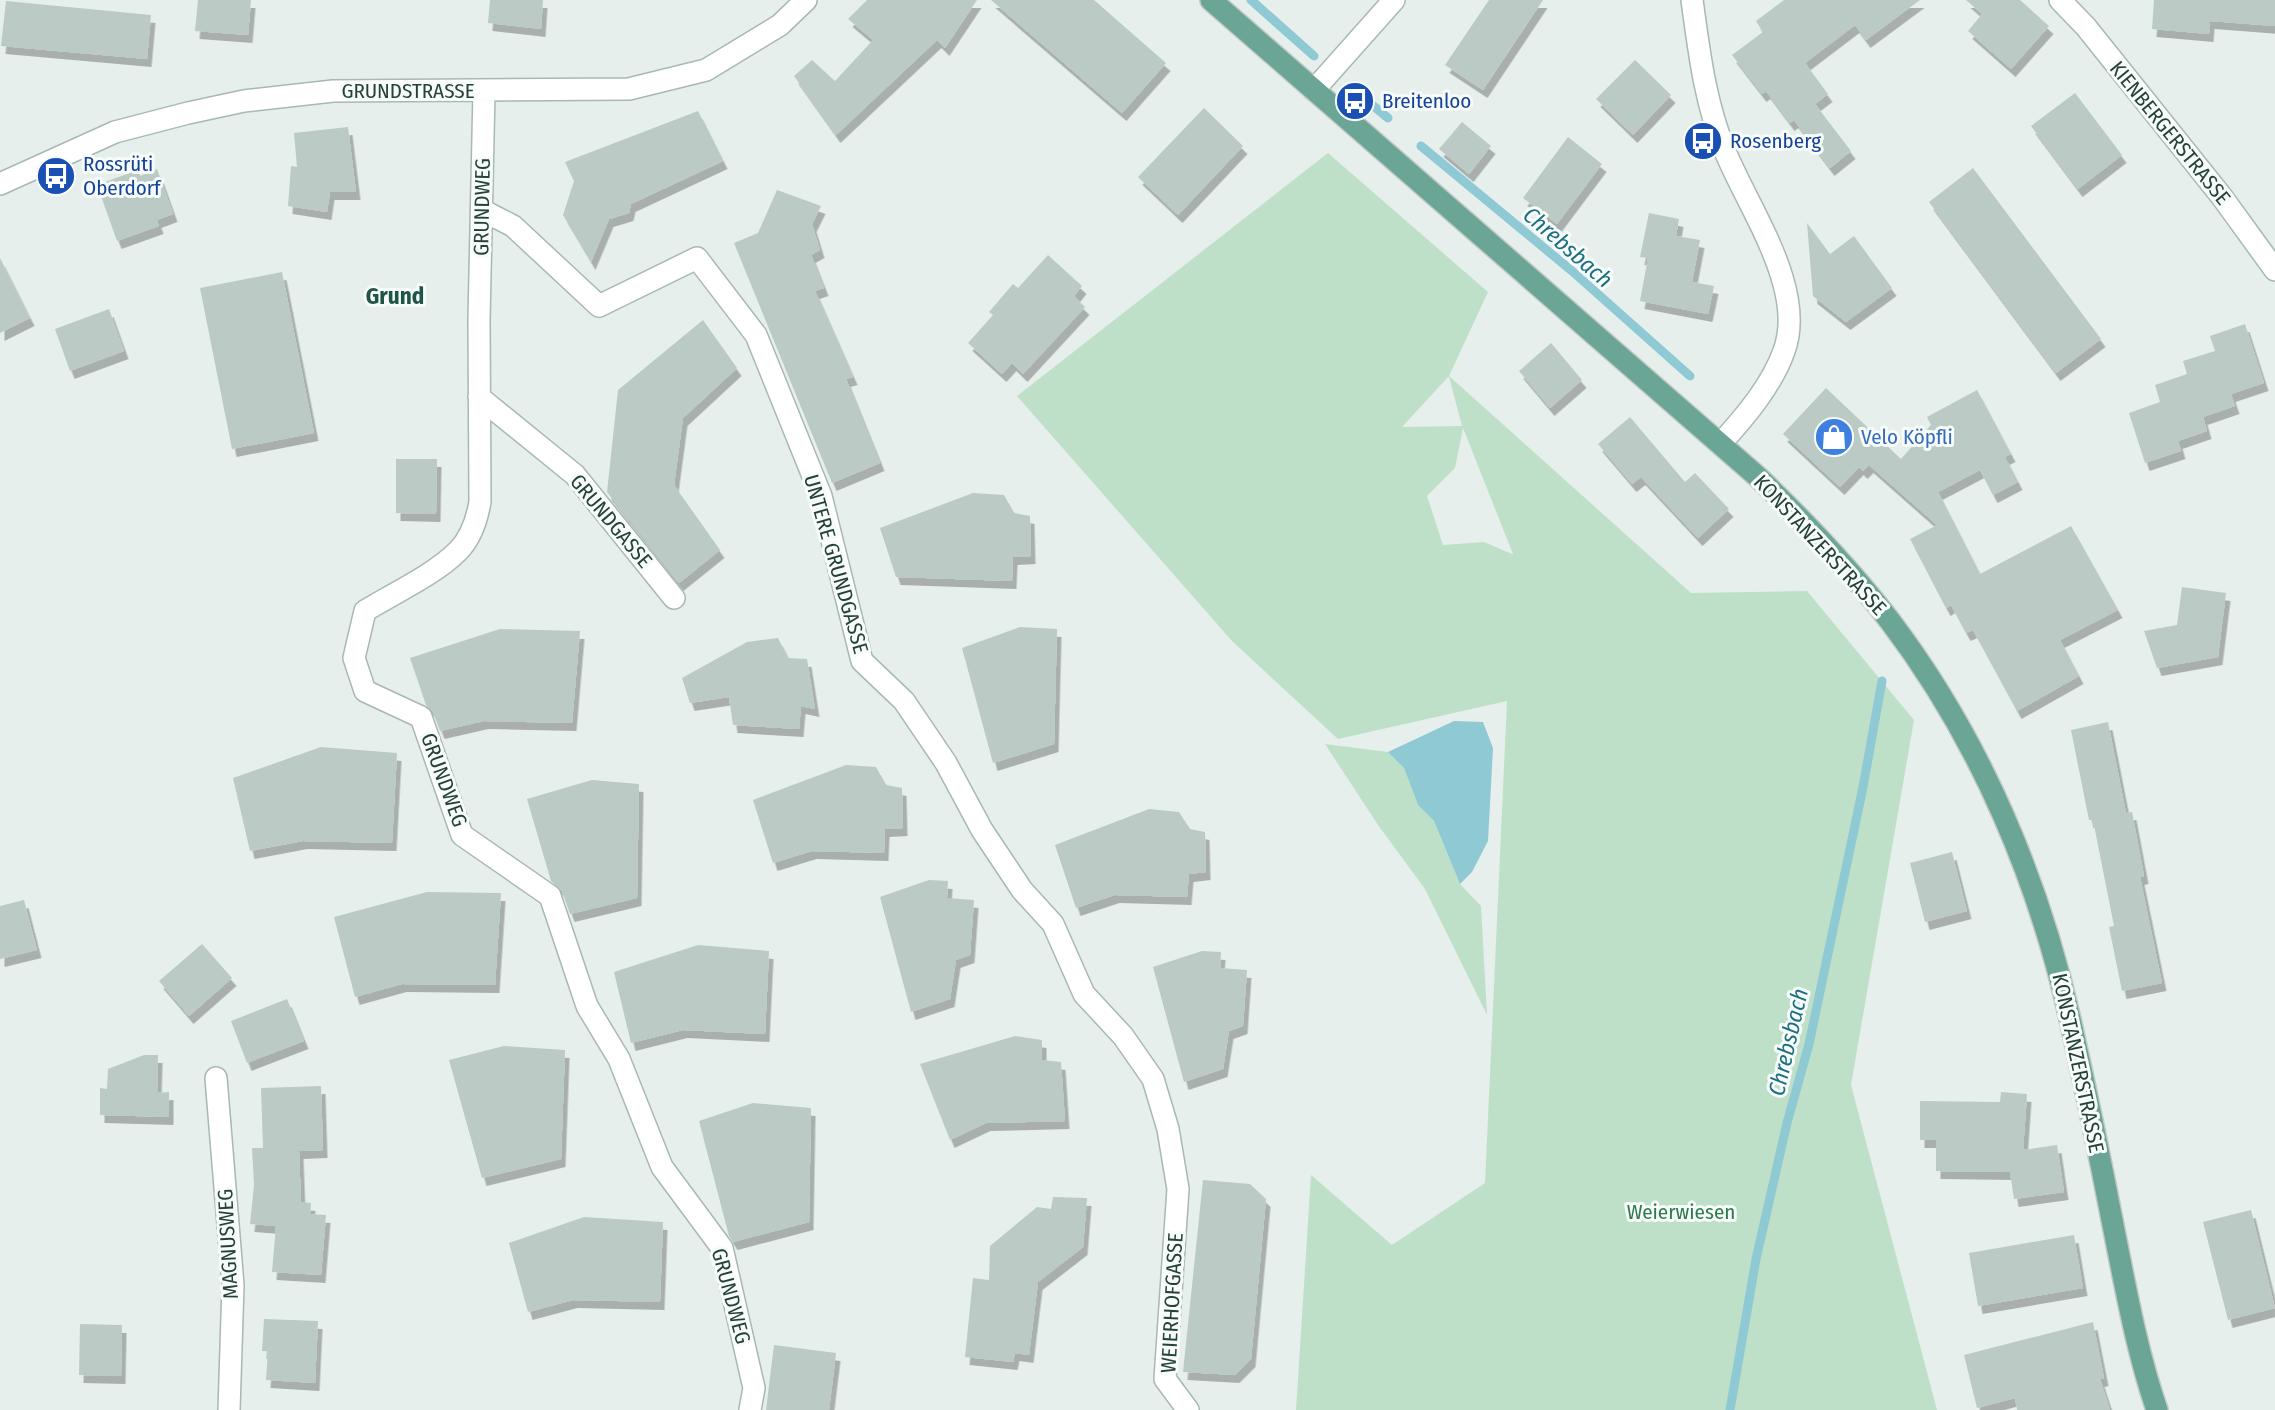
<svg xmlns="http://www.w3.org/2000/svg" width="2275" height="1410" viewBox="0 0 2275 1410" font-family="'Fira Sans Condensed',sans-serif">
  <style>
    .green { fill: #bfe0c8; fill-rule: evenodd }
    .water { fill: #8ec9d4 }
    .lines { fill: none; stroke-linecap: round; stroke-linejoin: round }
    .stream { stroke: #8ec9d4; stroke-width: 9 }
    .building { fill: #bbcac4; filter: url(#shadow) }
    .minor-casing { stroke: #a8b8b2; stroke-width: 24 }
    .major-casing { stroke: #c2cac8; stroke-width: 24 }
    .minor { stroke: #fff; stroke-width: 21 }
    .major { stroke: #6aa596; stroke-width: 21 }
    .labels { text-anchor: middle; stroke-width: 6; stroke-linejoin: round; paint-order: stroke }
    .street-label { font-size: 21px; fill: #24423a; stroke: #f7fbf9 }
    .transit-label { font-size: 21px; fill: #164399; stroke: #f7fbf9; text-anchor: start }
    .shop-label { font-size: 21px; fill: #366cbe; stroke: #f7fbf9; text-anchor: start }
    .park-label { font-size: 21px; fill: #2d7a4b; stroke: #f7fbf9 }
    .water-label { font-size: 23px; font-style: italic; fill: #1c6f80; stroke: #f7fbf9 }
    .neighbourhood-label { font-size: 23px; font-weight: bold; fill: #1f5548; stroke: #f7fbf9 }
  </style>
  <defs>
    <filter id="shadow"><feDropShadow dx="4.5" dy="8" stdDeviation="0" flood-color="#0004"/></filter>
  </defs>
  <rect width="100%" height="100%" fill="#e6efeb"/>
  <!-- green -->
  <path class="green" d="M 1328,153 L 1488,292 L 1449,376 L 1691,593 L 1807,591 L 1914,720 L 1851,1085 L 1937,1410 L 1296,1410 L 1311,1175 L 1392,1245 L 1485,1183 L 1507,701 L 1338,739 L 1232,641 L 1017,396 ZM 1449,377 L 1462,426 L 1402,427 L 1448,377 ZM 1463,428 L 1513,554 L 1512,554 L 1484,542 L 1443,545 L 1427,496 L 1455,468 Z
    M 1325,744 L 1388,752 L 1404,768 L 1418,805 L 1434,821 L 1460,884 L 1481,906 L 1487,1015 L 1425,889 L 1378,825 Z"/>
  <!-- water -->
  <path class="water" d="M 1454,721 L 1483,722 L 1493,748 L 1488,841 L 1472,872 L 1460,884 L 1434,821 L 1418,805 L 1404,768 L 1388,752 Z"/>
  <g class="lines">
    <!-- stream -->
    <path class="stream" d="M 1251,0 L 1314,56
      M 1354,90 L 1388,118
      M 1421,146 L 1572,271 L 1690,376
      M 1730,1410 L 1756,1259 L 1787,1123 L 1809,1044 L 1863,787 L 1882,681"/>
  </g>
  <!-- building -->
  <path class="building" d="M 198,0 L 251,0 L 248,35 L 195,31 Z
    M 490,0 L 543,0 L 541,29 L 488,23 Z
    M 867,0 L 977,0 L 945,48 L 937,40 L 836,135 L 794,76 L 812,60 L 835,81 L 873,40 L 848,19 Z
    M 991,0 L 1094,0 L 1166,63 L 1122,113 Z
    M 1489,0 L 1543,0 L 1483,90 L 1445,65 Z
    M 1784,0 L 1920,0 L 1866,40 L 1855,25 L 1805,63 L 1828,94 L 1815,104 L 1851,151 L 1830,168 L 1794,120 L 1790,123 L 1766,91 L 1762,94 L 1732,55 L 1763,32 L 1756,21 Z
    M 1966,0 L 2020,0 L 2049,26 L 2011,69 L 1968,31 L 1982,14 Z
    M 2154,0 L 2275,0 L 2275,26 L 2210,21 L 2209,34 L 2152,29 Z
    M 6,1 L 151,15 L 147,59 L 1,46 Z
    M 1635,60 L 1671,95 L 1633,135 L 1596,99 Z
    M 2075,93 L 2122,155 L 2078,189 L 2031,126 Z
    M 1204,108 L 1243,146 L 1178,215 L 1138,177 Z
    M 698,111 L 723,161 L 631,204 L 629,213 L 609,219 L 591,262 L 563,215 L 574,181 L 565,162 Z
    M 1462,122 L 1491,146 L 1469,174 L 1439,149 Z
    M 348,127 L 356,192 L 330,192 L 327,212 L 288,206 L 291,166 L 297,167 L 294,133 Z
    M 1568,137 L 1602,164 L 1557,224 L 1523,198 Z
    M 1973,168 L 2101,339 L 2056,373 L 1929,202 Z
    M 157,169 L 173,214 L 157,220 L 159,226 L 117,241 L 97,185 L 138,170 L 140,176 Z
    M 777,190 L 821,206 L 812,224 L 820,250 L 811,255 L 824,288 L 815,291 L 853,377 L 846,379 L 880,463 L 832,483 L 734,243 L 758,233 Z
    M 1649,213 L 1679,219 L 1676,236 L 1700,240 L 1692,282 L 1714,286 L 1708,314 L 1640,301 L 1648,258 L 1640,257 Z
    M 1807,223 L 1830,254 L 1854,236 L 1892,288 L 1846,322 L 1813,296 Z
    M 1048,255 L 1082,286 L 1074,296 L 1085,307 L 1023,374 L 1012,363 L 1002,374 L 968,343 L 993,315 L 989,312 L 1013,284 L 1018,288 Z
    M 0,258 L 30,318 L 0,333 Z
    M 282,272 L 314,433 L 232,449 L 200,288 Z
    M 109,309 L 124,351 L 70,371 L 55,329 Z
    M 703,320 L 737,368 L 683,418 L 674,485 L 720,550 L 679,583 L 607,492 L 618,390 Z
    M 2245,324 L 2264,383 L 2231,394 L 2235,406 L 2203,417 L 2207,431 L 2178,441 L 2181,451 L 2145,463 L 2129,413 L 2160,402 L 2155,385 L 2187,374 L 2183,361 L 2215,351 L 2210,336 Z
    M 1551,343 L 1582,380 L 1550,408 L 1519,371 Z
    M 1826,388 L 1901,459 L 1931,425 L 1927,417 L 1977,390 L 2011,454 L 2005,457 L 2018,482 L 1993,495 L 1980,470 L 1938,492 L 1980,574 L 2071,526 L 2118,610 L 2060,640 L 2079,676 L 2017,711 L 1973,630 L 1966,633 L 1951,605 L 1946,608 L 1910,539 L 1937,525 L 1869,465 L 1863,471 L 1859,467 L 1840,487 L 1783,434 Z
    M 1630,417 L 1685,482 L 1695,473 L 1729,509 L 1698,538 L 1641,477 L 1632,484 L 1598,444 Z
    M 396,459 L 437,459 L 436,514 L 396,513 Z
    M 973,493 L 1004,495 L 1014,513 L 1030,516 L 1031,556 L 1013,557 L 1012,581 L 896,577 L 880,528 Z
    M 2182,587 L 2226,593 L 2218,657 L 2157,668 L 2144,631 L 2177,625 Z
    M 1020,627 L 1057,629 L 1054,744 L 993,763 L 962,648 Z
    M 500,629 L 580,631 L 572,723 L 484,721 L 440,731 L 433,712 L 426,705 L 410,658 Z
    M 778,638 L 788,658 L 807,659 L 815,709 L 801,706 L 799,729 L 733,725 L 729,697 L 690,703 L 682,678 L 747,642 Z
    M 2108,722 L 2126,813 L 2132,812 L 2144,876 L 2140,877 L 2162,983 L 2122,991 L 2109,927 L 2114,926 L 2093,820 L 2089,820 L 2071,730 Z
    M 321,747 L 397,753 L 392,843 L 303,841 L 250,851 L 233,778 Z
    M 846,765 L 876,767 L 886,785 L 902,788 L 903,828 L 885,829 L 884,853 L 812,851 L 773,863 L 753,800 Z
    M 592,780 L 639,784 L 637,898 L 570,914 L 562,891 L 551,881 L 527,799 Z
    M 1149,809 L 1179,812 L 1190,829 L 1205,832 L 1206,872 L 1189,874 L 1187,897 L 1115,895 L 1076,908 L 1055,845 Z
    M 1952,852 L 1967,911 L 1925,922 L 1910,863 Z
    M 929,880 L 948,881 L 947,898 L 974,900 L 970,955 L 956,960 L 950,999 L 911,1012 L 880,897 Z
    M 427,892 L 501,893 L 495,985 L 402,984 L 355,997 L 334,917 Z
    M 24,900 L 37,950 L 0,959 L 0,906 Z
    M 202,944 L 232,978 L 189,1016 L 159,981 Z
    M 698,945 L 769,951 L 765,1034 L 683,1030 L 631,1043 L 614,972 Z
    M 1202,951 L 1221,952 L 1220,968 L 1247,970 L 1243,1026 L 1229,1031 L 1223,1069 L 1184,1082 L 1153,967 Z
    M 287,999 L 304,1041 L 247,1063 L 231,1021 Z
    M 1015,1036 L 1042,1040 L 1042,1060 L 1061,1062 L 1065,1121 L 986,1123 L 950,1140 L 920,1064 Z
    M 504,1046 L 565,1050 L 561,1159 L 482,1178 L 449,1060 Z
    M 144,1055 L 158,1055 L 157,1093 L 169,1092 L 169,1117 L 100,1115 L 100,1088 L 107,1089 L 108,1069 Z
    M 321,1086 L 323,1150 L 299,1151 L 301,1202 L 311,1203 L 310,1214 L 326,1215 L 321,1275 L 272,1272 L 276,1226 L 250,1224 L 254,1185 L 252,1148 L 263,1148 L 261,1088 Z
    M 2001,1092 L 2027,1094 L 2023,1150 L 2057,1145 L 2064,1192 L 2014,1199 L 2010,1172 L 1936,1171 L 1936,1140 L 1920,1140 L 1920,1101 L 2000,1102 Z
    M 753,1103 L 811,1108 L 809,1222 L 733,1242 L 729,1236 L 699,1121 Z
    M 1203,1180 L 1250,1184 L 1266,1199 L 1251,1359 L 1235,1375 L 1183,1372 Z
    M 1053,1197 L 1087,1198 L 1083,1247 L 1038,1282 L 1029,1355 L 1015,1353 L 1013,1362 L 965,1357 L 973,1278 L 989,1280 L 990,1246 L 1037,1207 L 1051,1209 Z
    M 2251,1210 L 2275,1308 L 2228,1320 L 2203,1222 Z
    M 584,1217 L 663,1222 L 660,1302 L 573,1300 L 528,1312 L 509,1243 Z
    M 2074,1235 L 2083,1288 L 1978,1306 L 1969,1253 Z
    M 264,1319 L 318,1321 L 315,1383 L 266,1380 L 268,1351 L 262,1351 Z
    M 2093,1322 L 2104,1378 L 2100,1379 L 2110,1410 L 2017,1410 L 2015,1398 L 1977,1408 L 1964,1355 Z
    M 80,1324 L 122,1325 L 121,1376 L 79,1375 Z
    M 774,1345 L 836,1353 L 829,1410 L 766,1410 Z"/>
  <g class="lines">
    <!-- minor casing -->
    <g class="minor-casing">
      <path id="minor" d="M 1692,0 C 1699,51 1705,103 1725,151 C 1748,208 1807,289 1784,351 C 1772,385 1745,417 1721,443
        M 2060,0 L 2086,27 L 2222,197 L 2275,270
        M 1314,90 L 1394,0
        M 484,91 L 479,320 L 480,502 C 477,519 471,538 458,551 C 434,575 394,593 365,611 L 354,658 L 365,691 L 421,717 L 462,835 L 550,896 L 587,1006 L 619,1059 L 662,1167 L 722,1248 L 754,1388 L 750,1410
        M 0,184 L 115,132 L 188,113 L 244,101 L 333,91 L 629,89 L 706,70 L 780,25 L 806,0
        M 482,210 L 513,226 L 599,306 L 697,258 L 756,335 L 821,496 L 862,661 L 904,701 L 946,763 L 982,830 L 1022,890 L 1053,924 L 1084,994 L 1123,1036 L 1153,1079 L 1168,1129 L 1178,1189 L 1165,1379 L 1188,1410
        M 479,397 L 575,475 L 674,598
        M 216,1078 L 233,1285 L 229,1410"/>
    </g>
    <!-- major casing -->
    <g class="major-casing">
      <path id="major" d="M 1211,0 L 1758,477 C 1805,522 1850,569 1890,621 C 1981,741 2040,882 2072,1028 C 2087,1095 2101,1163 2114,1230 C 2126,1290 2137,1352 2157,1410"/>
    </g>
    <!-- minor -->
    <use href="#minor" class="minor"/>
    <!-- major -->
    <use href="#major" class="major"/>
  </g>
  <!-- icons -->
  <defs>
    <g id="bus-disc" transform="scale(2.0125)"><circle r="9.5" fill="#1a4fb4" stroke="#f7fbf9"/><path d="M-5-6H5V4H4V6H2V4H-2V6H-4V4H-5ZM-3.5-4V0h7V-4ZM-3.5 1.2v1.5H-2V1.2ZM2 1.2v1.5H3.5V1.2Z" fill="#fff"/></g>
    <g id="shop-disc" transform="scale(2.0125)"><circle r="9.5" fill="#3f7fe0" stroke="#f7fbf9"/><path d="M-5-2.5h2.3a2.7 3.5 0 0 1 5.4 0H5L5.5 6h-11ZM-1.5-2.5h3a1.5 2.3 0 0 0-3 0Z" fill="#fff"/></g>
  </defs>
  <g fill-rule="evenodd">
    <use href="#bus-disc" x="1355" y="101"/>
    <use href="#bus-disc" x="1703" y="141"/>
    <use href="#bus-disc" x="56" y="176"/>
    <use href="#shop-disc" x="1834" y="437"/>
  </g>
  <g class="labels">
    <!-- street labels -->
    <g class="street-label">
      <text x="408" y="98">GRUNDSTRASSE</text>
      <text transform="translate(2170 133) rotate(51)" y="7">KIENBERGERSTRASSE</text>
      <text transform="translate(482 207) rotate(-89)" y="7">GRUNDWEG</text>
      <text transform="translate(611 521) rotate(50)" y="7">GRUNDGASSE</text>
      <text transform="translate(1820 545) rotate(47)" y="7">KONSTANZERSTRASSE</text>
      <text transform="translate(836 564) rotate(74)" y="7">UNTERE GRUNDGASSE</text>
      <text transform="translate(444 780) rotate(70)" y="7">GRUNDWEG</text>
      <text transform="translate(2078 1063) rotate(78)" y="7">KONSTANZERSTRASSE</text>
      <text transform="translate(228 1244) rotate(-93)" y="7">MAGNUSWEG</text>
      <text transform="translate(731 1296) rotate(75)" y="7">GRUNDWEG</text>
      <text transform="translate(1172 1303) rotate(-87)" y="7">WEIERHOFGASSE</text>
    </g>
    <!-- transit labels -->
    <g class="transit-label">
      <text x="1382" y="108">Breitenloo</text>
      <text x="1730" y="148">Rosenberg</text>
      <text x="83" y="171">Rossrüti<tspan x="83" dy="24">Oberdorf</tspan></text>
    </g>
    <!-- shop labels -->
    <g class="shop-label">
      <text x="1861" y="444">Velo Köpfli</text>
    </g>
    <!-- park labels -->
    <g class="park-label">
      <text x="1681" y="1219">Weierwiesen</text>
    </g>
    <!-- water labels -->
    <g class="water-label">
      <text transform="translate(1568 247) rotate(41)" y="8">Chrebsbach</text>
      <text transform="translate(1788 1042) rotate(-77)" y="8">Chrebsbach</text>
    </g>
    <!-- neighbourhood labels -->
    <g class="neighbourhood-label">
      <text x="395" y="304">Grund</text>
    </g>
  </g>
</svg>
